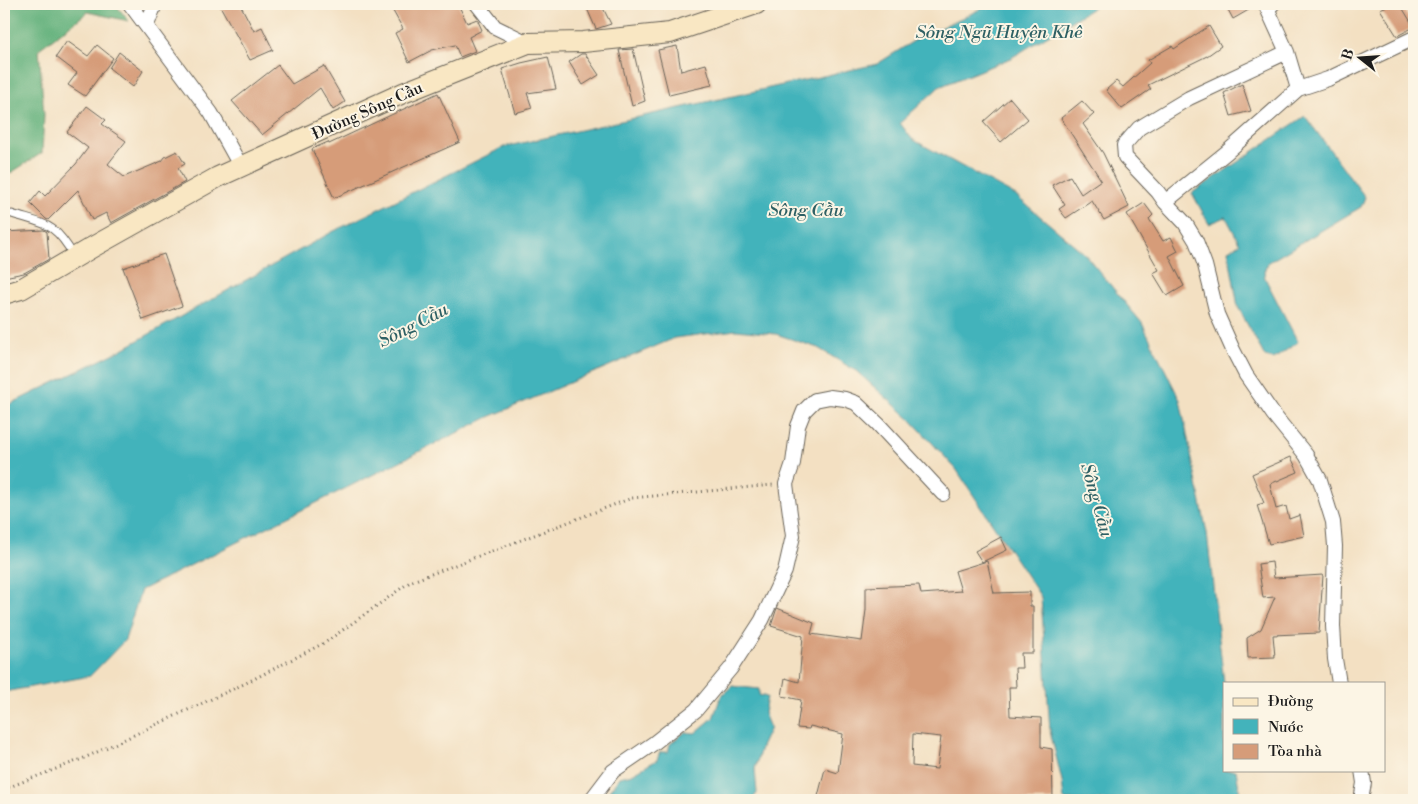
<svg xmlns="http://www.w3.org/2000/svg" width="1418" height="804" viewBox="0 0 1418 804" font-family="'Libre Bodoni',serif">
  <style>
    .forest { fill: #61b07a; stroke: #3e664b }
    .water { fill: #43b3bb; stroke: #30686c }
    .building { fill: #d69c79; fill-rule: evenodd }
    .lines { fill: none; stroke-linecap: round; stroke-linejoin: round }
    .lane-casing { stroke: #676156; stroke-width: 9 }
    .street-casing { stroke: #676156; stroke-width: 16 }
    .secondary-casing { stroke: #676156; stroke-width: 22 }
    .path { stroke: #676156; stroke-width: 3; stroke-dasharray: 1 4; stroke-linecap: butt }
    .lane { stroke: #fff; stroke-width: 7 }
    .street { stroke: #fff; stroke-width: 14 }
    .secondary { stroke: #f9e7c3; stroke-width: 20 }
    .labels { text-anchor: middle; stroke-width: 4; stroke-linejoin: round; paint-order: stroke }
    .street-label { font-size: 16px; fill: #1c1c1c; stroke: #fcf5e5 }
    .water-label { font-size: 18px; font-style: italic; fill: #2e6064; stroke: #fcf5e5 }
  </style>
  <rect width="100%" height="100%" fill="#fcf5e5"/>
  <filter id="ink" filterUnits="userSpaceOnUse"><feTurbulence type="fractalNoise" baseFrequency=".02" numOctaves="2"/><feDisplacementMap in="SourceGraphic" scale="10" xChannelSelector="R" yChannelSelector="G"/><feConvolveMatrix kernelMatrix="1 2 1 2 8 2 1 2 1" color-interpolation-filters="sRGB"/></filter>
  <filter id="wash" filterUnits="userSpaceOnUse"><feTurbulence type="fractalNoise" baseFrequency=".0096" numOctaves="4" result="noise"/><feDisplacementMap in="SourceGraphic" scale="20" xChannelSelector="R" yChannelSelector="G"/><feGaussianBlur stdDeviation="1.12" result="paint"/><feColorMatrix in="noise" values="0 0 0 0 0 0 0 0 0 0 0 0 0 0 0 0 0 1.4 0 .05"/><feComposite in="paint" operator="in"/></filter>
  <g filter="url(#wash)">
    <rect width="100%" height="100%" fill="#f3e0c2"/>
    <!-- forest -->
    <path class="forest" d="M 4,4 L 115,4 L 129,21 L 88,12 L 39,49 L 44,115 L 42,153 L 6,176 L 4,175 Z"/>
    <!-- water -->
    <path class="water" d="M 992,4 L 1099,4 L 1011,58 L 939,87 L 900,123 L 912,139 L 1016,196 L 1084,253 L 1142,323 L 1180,400 L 1207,533 L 1224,683 L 1224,770 L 1236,770 L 1241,800 L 1064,800 L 1062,781 L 1050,731 L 1041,597 L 956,469 L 909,418 L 856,371 L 818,348 L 776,334 L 736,330 L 675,338 L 489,417 L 141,590 L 125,640 L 90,676 L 4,692 L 4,407 L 119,351 L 332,232 L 504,147 L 877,64 L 920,37 Z
      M 1305,116 L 1365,197 L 1361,207 L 1269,262 L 1264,271 L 1265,278 L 1298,342 L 1274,359 L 1265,357 L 1238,307 L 1228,250 L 1240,244 L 1226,217 L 1209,224 L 1192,193 Z
      M 732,686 L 759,689 L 759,695 L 767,697 L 764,713 L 770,728 L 761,747 L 755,769 L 757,793 L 752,800 L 602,800 L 620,777 L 632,774 L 657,760 L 660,752 L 668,752 L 670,744 L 685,732 L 695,733 L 713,718 L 721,696 Z"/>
    <g id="blocks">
      <!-- building -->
      <path class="building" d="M 219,4 L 240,4 L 254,31 L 262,27 L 273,50 L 250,60 Z
        M 389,4 L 458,4 L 467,23 L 477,19 L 482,30 L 469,37 L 475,51 L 460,57 L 455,45 L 432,50 L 409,62 L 395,33 L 403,29 Z
        M 585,4 L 601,4 L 611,24 L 596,29 Z
        M 1225,4 L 1259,4 L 1233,19 Z
        M 1392,4 L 1400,4 L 1414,27 L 1397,36 L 1380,9 Z
        M 1209,26 L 1221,46 L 1207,56 L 1148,85 L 1151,89 L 1122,109 L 1106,90 L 1116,81 L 1123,87 L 1150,63 L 1148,60 L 1172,46 L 1174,49 Z
        M 67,41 L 88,56 L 97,45 L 113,58 L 85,96 L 68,85 L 77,73 L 56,57 Z
        M 677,46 L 681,71 L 706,64 L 712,85 L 669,95 L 658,50 Z
        M 633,49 L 645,101 L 632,106 L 619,50 Z
        M 119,52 L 143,71 L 133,87 L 109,68 Z
        M 581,54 L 585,54 L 599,75 L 583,85 L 569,62 Z
        M 548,57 L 556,89 L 527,93 L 532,108 L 515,113 L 502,69 L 521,63 Z
        M 278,65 L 292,84 L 324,66 L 345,102 L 333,110 L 320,88 L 262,135 L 232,101 Z
        M 1242,84 L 1251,111 L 1231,116 L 1224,93 Z
        M 438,93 L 460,142 L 334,198 L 312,149 L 328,142 L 329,144 Z
        M 1010,98 L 1028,119 L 1001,142 L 983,122 Z
        M 1082,101 L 1094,114 L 1083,124 L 1103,153 L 1129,207 L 1104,220 L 1092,201 L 1066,218 L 1059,209 L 1065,205 L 1052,185 L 1070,176 L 1081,194 L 1101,180 L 1061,118 Z
        M 87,106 L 106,120 L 102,124 L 126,141 L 108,164 L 124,177 L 162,161 L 165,157 L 177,151 L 185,164 L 178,168 L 185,182 L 111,223 L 106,213 L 92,220 L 78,190 L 48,220 L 46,219 L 30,203 L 40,191 L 45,196 L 76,164 L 88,148 L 67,132 Z
        M 1144,203 L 1153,215 L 1149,219 L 1163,241 L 1171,237 L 1178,251 L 1169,256 L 1184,286 L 1167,296 L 1153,273 L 1159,270 L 1127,214 Z
        M 44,230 L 47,232 L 49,259 L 24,273 L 4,277 L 4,232 Z
        M 164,254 L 182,306 L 143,320 L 123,268 Z
        M 1291,457 L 1298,472 L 1270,484 L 1276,509 L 1286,506 L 1289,519 L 1300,515 L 1304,536 L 1269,544 L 1257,505 L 1264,503 L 1252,474 Z
        M 1001,537 L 1007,550 L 982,562 L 975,551 Z
        M 987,561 L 994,593 L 1030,592 L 1030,606 L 1033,606 L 1033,653 L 1021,653 L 1022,668 L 1015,668 L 1016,687 L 1009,687 L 1010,716 L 1041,718 L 1041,747 L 1052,749 L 1053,800 L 817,800 L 825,769 L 838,773 L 843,734 L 810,726 L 809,729 L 797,728 L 801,700 L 782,696 L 785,678 L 799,682 L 803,636 L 771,626 L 777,608 L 814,623 L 811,634 L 862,641 L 866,610 L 866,587 L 919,585 L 921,594 L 961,591 L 955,571 ZM 913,734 L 941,737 L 937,769 L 912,766 Z
        M 1272,562 L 1274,578 L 1323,575 L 1319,633 L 1273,635 L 1275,657 L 1248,658 L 1247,638 L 1261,629 L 1275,597 L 1263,598 L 1258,564 Z"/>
    </g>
  </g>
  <g filter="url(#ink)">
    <use href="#blocks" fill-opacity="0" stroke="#676156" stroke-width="1"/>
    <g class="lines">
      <!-- lane casing -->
      <g class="lane-casing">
        <path id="lane" d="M 12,214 C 47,225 54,222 74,256"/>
      </g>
      <!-- street casing -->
      <g class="street-casing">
        <path id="street" d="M 130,4 L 211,113 L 241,167
          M 477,4 L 495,27 L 528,43
          M 1273,4 L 1267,8 L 1287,52 L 1298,89 L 1227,152 L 1165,202 L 1185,223 L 1196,241 L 1205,265 L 1217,314 L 1233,350 L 1246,375 L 1273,414 L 1306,455 L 1320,480 L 1333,522 L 1335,546 L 1333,626 L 1335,659 L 1339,683
          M 147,25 L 155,4
          M 1298,89 L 1328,79 L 1414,38
          M 1165,202 L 1158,192 L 1125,157 L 1124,145 L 1139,128 L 1189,98 L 1287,52
          M 591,800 L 613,771 L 654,743 L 696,710 L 731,668 L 762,620 L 785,571 L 793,536 L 786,484 L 793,463 L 798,426 L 804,411 L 815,400 L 830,397 L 845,399 L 856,403 L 878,424 L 943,494
          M 1361,800 L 1364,783 L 1362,770"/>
      </g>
      <!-- secondary casing -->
      <g class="secondary-casing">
        <path id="secondary" d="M 4,294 L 21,289 L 91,248 L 218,177 L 403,93 L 528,43 L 583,42 L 670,33 L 756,4"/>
      </g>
      <!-- path -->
      <path class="path" d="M 4,789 L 82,759 L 246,683 L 326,642 L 410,582 L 632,498 L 773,485"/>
      <!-- lane -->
      <use href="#lane" class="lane"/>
      <!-- street -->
      <use href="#street" class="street"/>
      <!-- secondary -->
      <use href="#secondary" class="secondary"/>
    </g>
  </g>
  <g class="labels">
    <!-- street labels -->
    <g class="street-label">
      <text transform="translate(367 110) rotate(-24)" y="6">Đường Sông Cầu</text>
    </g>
    <!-- water labels -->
    <g class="water-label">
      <text x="999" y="38">Sông Ngũ Huyện Khê</text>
      <text x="806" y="216">Sông Cầu</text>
      <text transform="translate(413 325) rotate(-27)" y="6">Sông Cầu</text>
      <text transform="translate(1097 500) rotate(74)" y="6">Sông Cầu</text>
    </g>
  </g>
  <!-- margin -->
  <rect width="1418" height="804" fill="none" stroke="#fcf5e5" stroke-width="20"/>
  <!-- legend -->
  <rect x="1223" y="682" width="162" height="90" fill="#fcf5e5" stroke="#a29e95"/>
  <rect x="1233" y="698" width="25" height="8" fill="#f9e7c3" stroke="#a29e95"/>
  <text x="1268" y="706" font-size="15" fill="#1c1c1c">Đường</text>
  <rect x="1233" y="719" width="25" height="15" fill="#43b3bb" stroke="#a29e95"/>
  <text x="1268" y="732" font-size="15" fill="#1c1c1c">Nước</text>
  <rect x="1233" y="744" width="25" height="15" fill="#d69c79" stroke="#a29e95"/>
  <text x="1268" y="756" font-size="15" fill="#1c1c1c">Tòa nhà</text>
  <!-- north arrow -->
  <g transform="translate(1360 58) rotate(287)" stroke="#fcf5e5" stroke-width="4" paint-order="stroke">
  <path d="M0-4L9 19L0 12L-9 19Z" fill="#1c1c1c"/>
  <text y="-8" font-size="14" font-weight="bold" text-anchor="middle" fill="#1c1c1c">B</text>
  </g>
</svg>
